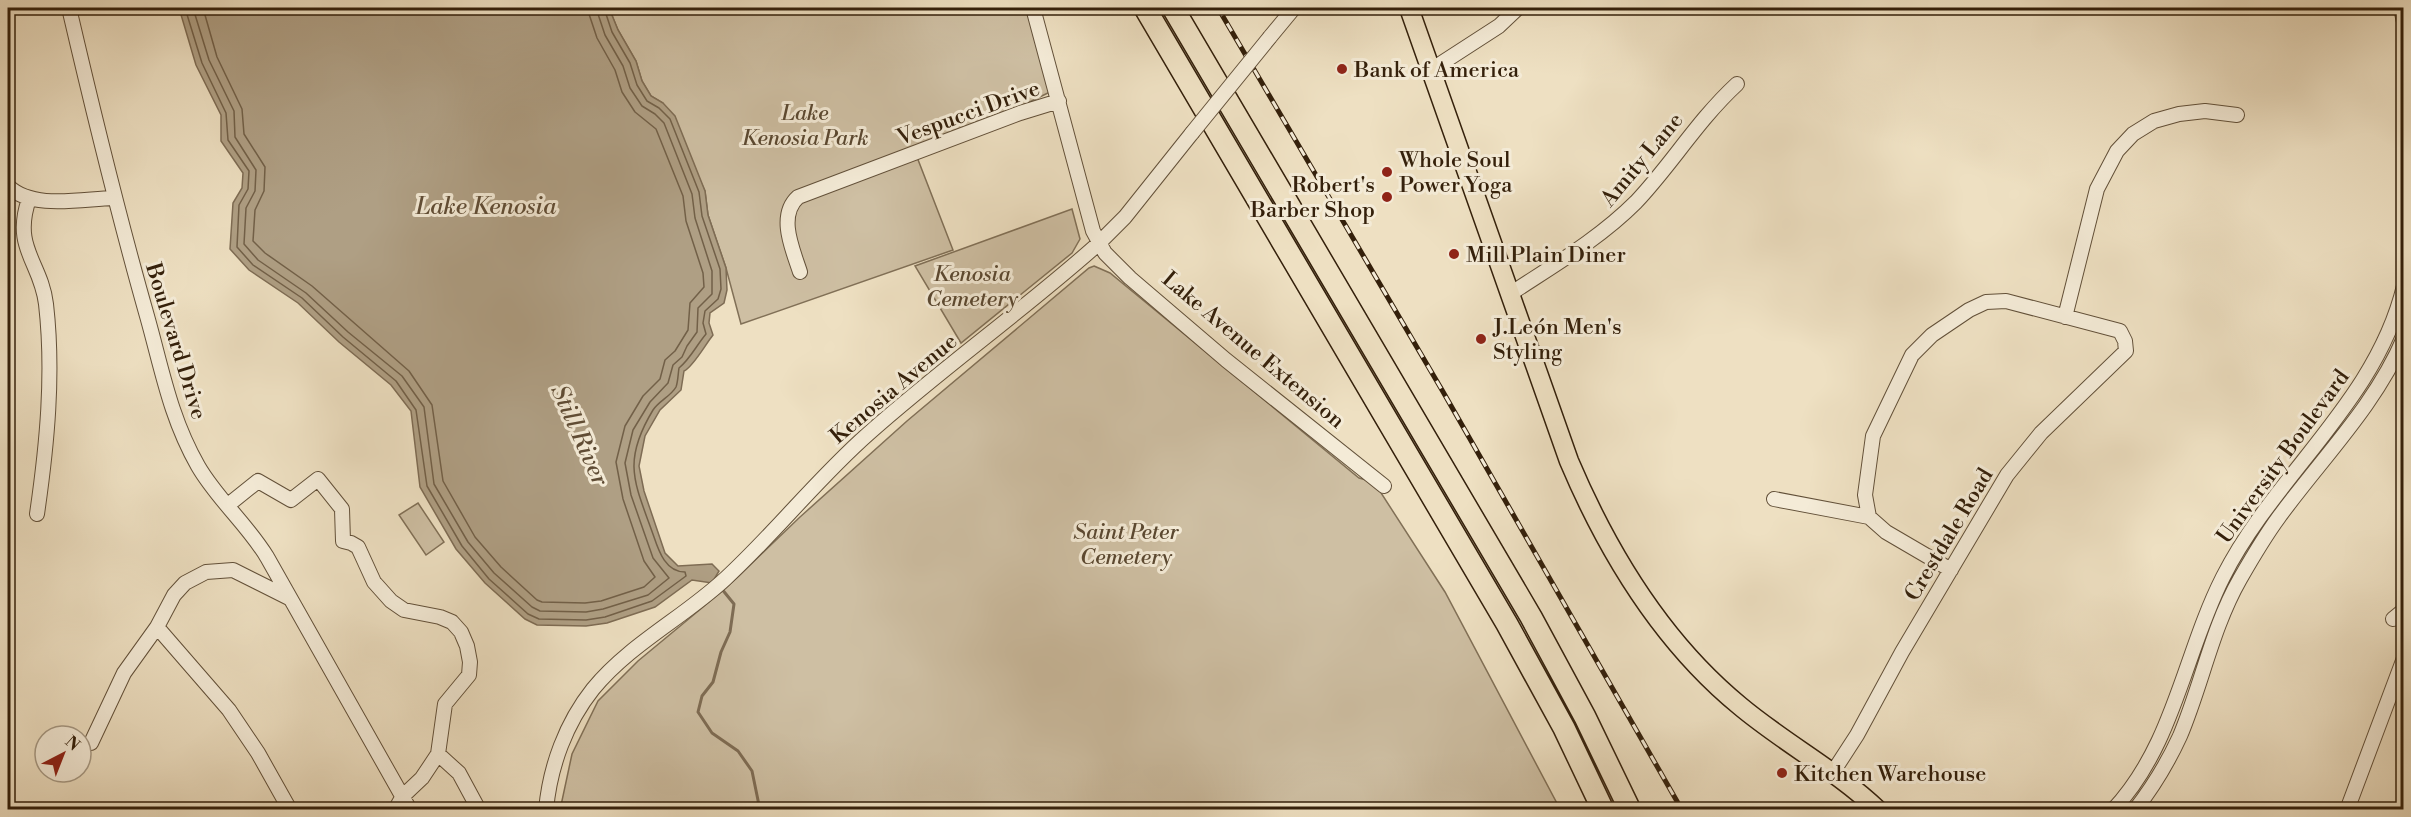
<svg xmlns="http://www.w3.org/2000/svg" width="2411" height="817" viewBox="0 0 2411 817" font-family="'Libre Bodoni',serif">
  <style>
    .green { fill: #cebfa3; stroke: #817057; stroke-width: 1.5 }
    .water { fill: #af9f84; stroke: #7e6c54; stroke-width: 1.5 }
    .lines { fill: none; stroke-linecap: round; stroke-linejoin: round }
    .shore { stroke: #726048; stroke-width: 1.5 }
    .stream { stroke: #7e6c54; stroke-width: 3 }
    .minor-casing { stroke: #625039; stroke-width: 16 }
    .major-casing { stroke: #34200b; stroke-width: 21 }
    .highway-casing { stroke: #34200b; stroke-width: 24 }
    .minor { stroke: #f4ebd7; stroke-width: 14 }
    .major { stroke: #eee0c2; stroke-width: 18 }
    .highway { stroke: #eee0c2; stroke-width: 21 }
    .rail-casing { stroke: #34200b; stroke-width: 5 }
    .rail { stroke: #f4ebd7; stroke-width: 3; stroke-dasharray: 9; stroke-linecap: butt }
    .minor-bridge-casing { stroke: #625039; stroke-width: 16; stroke-linecap: butt }
    .minor-bridge { stroke: #f4ebd7; stroke-width: 14 }
    .poi-dot { fill: #8f2418; stroke: #f4ebd7; stroke-width: 2 }
    .labels { text-anchor: middle; stroke-width: 6; stroke-linejoin: round; paint-order: stroke }
    .poi-label { font-size: 22px; fill: #34200b; stroke: #f4ebd7; text-anchor: start }
    .park-label { font-size: 22px; font-style: italic; fill: #5a4831; stroke: #f4ebd7 }
    .street-label { font-size: 22px; fill: #34200b; stroke: #f4ebd7 }
    .water-label { font-size: 24px; font-style: italic; fill: #5f4c35; stroke: #f4ebd7 }
  </style>
  <rect width="100%" height="100%" fill="#eee0c2"/>
  <filter id="stains"><feTurbulence type="fractalNoise" baseFrequency=".00333" numOctaves="4"/><feColorMatrix values="0 0 0 0 .2 0 0 0 0 .09 0 0 0 0 .02 0 0 0 .5 -.17"/></filter>
  <radialGradient id="worn" r=".72"><stop offset=".6" stop-color="#630" stop-opacity="0"/><stop offset="1" stop-color="#630" stop-opacity=".3"/></radialGradient>
  <!-- green -->
  <path class="green" d="M 609,8 L 1034,8 L 1054,90 L 917,157 L 953,250 L 741,324 L 726,268 L 708,215 L 705,191 L 663,103 L 651,96 L 642,81 L 636,61 L 618,30 Z
    M 1072,209 L 1080,239 L 1072,253 L 961,343 L 915,266 Z
    M 1094,266 L 1110,273 L 1359,478 L 1374,482 L 1445,592 L 1560,809 L 560,810 L 572,754 L 598,701 L 638,661 L 726,588 L 800,517 L 907,421 L 1089,268 Z
    M 418,503 L 444,542 L 426,555 L 399,515 Z"/>
  <!-- water -->
  <path class="water" d="M 179,8 L 609,8 L 618,30 L 636,61 L 642,81 L 651,96 L 663,103 L 675,116 L 705,191 L 708,215 L 726,268 L 727,290 L 724,303 L 710,313 L 709,323 L 713,335 C 705,345 693,367 684,371 L 681,390 L 660,410 L 645,436 L 639,466 L 644,491 L 665,553 L 678,566 L 712,564 L 719,571 L 712,583 L 692,580 L 655,607 L 607,623 L 586,626 L 537,625 L 525,619 L 485,583 L 456,549 L 420,487 L 411,411 L 391,385 L 339,342 L 298,303 L 249,270 L 230,249 L 233,203 L 242,188 L 243,173 L 221,141 L 221,115 L 196,65 Z"/>
  <g class="lines">
    <!-- shore -->
    <path class="shore" d="M 185,8 L 202,63 L 226,113 L 228,140 L 249,171 L 248,189 L 239,205 L 237,247 L 253,265 L 302,298 L 343,337 L 396,381 L 416,410 L 427,486 L 462,546 L 489,579 L 528,614 L 539,619 L 586,620 L 605,617 L 652,601 L 686,576 L 685,572 C 666,572 659,552 654,537 C 635,483 621,463 653,410 C 659,401 671,396 676,387 C 678,382 678,374 679,368 C 690,359 696,346 706,334 L 703,323 L 705,311 L 718,299 L 721,289 L 720,269 L 702,216 L 699,192 L 670,119 L 659,108 L 647,101 L 637,85 L 630,63 L 612,32 L 604,8
      M 193,8 L 209,60 L 234,111 L 235,137 L 256,170 L 255,191 L 246,208 L 244,244 L 258,260 L 306,293 L 348,332 L 402,376 L 424,407 L 434,484 L 468,542 L 494,573 L 532,607 L 540,611 L 586,612 L 603,609 L 648,595 L 669,578 L 653,558 L 631,495 L 625,463 L 633,430 L 650,402 L 668,383 L 673,365 L 682,357 L 687,346 L 697,332 L 698,308 L 712,294 L 712,271 L 695,218 L 692,194 L 664,123 L 655,114 L 642,106 L 630,88 L 623,66 L 605,35 L 596,8
      M 203,8 L 217,57 L 242,109 L 244,134 L 265,167 L 264,191 L 255,210 L 253,241 L 265,253 L 312,286 L 409,371 L 432,405 L 443,481 L 475,537 L 501,567 L 537,600 L 542,602 L 585,603 L 601,601 L 644,587 L 655,577 L 644,561 L 623,499 L 616,462 L 625,426 L 643,396 L 660,379 L 665,360 L 675,351 L 688,330 L 690,303 L 704,287 L 703,273 L 686,221 L 683,196 L 656,129 L 635,112 L 622,92 L 615,70 L 597,38 L 587,8"/>
    <!-- stream -->
    <path class="stream" d="M 721,588 L 734,604 L 730,632 L 721,652 L 713,682 L 702,696 L 698,712 L 712,733 L 738,751 L 752,771 L 760,810"/>
    <!-- minor casing -->
    <g class="minor-casing">
      <path id="minor" d="M 69,8 C 93,111 118,214 147,316 C 162,369 170,417 198,466 C 217,499 247,524 267,557 L 410,810
        M 1033,8 L 1093,231 L 1105,253 L 1130,278 L 1226,360 L 1384,486
        M 2401,8 L 2404,22
        M 1270,37 L 1294,8
        M 1431,70 L 1499,26 L 1518,8
        M 8,186 C 32,210 81,199 113,198
        M 29,199 C 12,248 41,262 46,304 C 54,374 47,445 37,514
        M 800,272 C 793,250 777,216 798,197 L 1020,113 L 1059,101
        M 1510,294 C 1554,265 1599,239 1636,202 C 1672,164 1697,121 1737,84
        M 2065,317 L 2097,189 L 2117,151 L 2133,134 L 2154,121 L 2179,114 L 2205,111 L 2237,115
        M 1774,499 L 1869,517 L 1886,532 L 1951,570
        M 228,505 L 258,481 L 291,500 L 318,479 L 342,509 L 343,541 L 351,543 L 358,547 L 374,582 L 391,601 L 404,610 L 440,617 L 452,622 L 461,632 L 467,646 L 470,662 L 469,675 L 445,704 L 438,754 L 422,778 L 403,796 L 395,810
        M 2393,619 L 2404,610
        M 157,627 L 229,710 L 258,753 L 290,810
        M 91,743 L 124,673 L 157,627 L 174,595 L 185,583 L 206,572 L 233,570 L 289,598
        M 438,754 L 459,773 L 479,810
        M 1833,772 L 1857,735 L 1902,652 L 2007,475 L 2041,433 L 2126,351 L 2125,341 L 2120,331 L 2006,301 L 1986,302 L 1969,310 L 1932,335 L 1912,355 L 1873,436 L 1865,495 L 1869,517
        M 546,810 C 550,766 566,723 593,689 C 630,644 683,618 725,579 C 775,533 817,479 868,434 C 942,368 1024,310 1098,244 L 1125,217 L 1192,133
        M 2113,810 C 2174,745 2184,654 2223,577 C 2275,474 2376,402 2404,286
        M 2135,810 C 2153,787 2168,762 2180,736 C 2202,684 2212,628 2240,579 C 2252,558 2265,536 2279,517 C 2322,458 2375,406 2404,338
        M 2347,810 L 2404,658"/>
    </g>
    <!-- major casing -->
    <g class="major-casing">
      <path id="major" d="M 1409,8 L 1569,461 C 1608,553 1662,642 1740,706 C 1784,743 1836,770 1878,810"/>
    </g>
    <!-- highway casing -->
    <g class="highway-casing">
      <path id="highway" d="M 1145,8 L 1507,624 L 1564,728 L 1603,810
        M 1173,8 L 1531,617 L 1585,717 L 1630,810"/>
    </g>
    <!-- minor -->
    <use href="#minor" class="minor"/>
    <!-- major -->
    <use href="#major" class="major"/>
    <!-- highway -->
    <use href="#highway" class="highway"/>
    <!-- rail casing -->
    <g class="rail-casing">
      <path id="rail" d="M 1218,8 L 1442,390 L 1682,810"/>
    </g>
    <!-- rail -->
    <use href="#rail" class="rail"/>
    <!-- minor-bridge casing -->
    <g class="minor-bridge-casing">
      <path id="minor-bridge" d="M 1192,133 L 1270,37"/>
    </g>
    <!-- minor-bridge -->
    <use href="#minor-bridge" class="minor-bridge"/>
  </g>
  <!-- markers -->
  <g class="poi-dot">
    <circle cx="1342" cy="69" r="6"/>
    <circle cx="1387" cy="172" r="6"/>
    <circle cx="1387" cy="197" r="6"/>
    <circle cx="1454" cy="254" r="6"/>
    <circle cx="1481" cy="339" r="6"/>
    <circle cx="1782" cy="773" r="6"/>
  </g>
  <g class="labels">
    <!-- poi labels -->
    <g class="poi-label">
      <text x="1354" y="77">Bank of America</text>
      <text x="1399" y="167">Whole Soul<tspan x="1399" dy="25">Power Yoga</tspan></text>
      <text x="1375" y="192" text-anchor="end">Robert's<tspan x="1375" dy="25">Barber Shop</tspan></text>
      <text x="1466" y="262">Mill Plain Diner</text>
      <text x="1493" y="334">J.León Men's<tspan x="1493" dy="25">Styling</tspan></text>
      <text x="1794" y="781">Kitchen Warehouse</text>
    </g>
    <!-- park labels -->
    <g class="park-label">
      <text x="805" y="120">Lake<tspan x="805" dy="25">Kenosia Park</tspan></text>
      <text x="972" y="281">Kenosia<tspan x="972" dy="25">Cemetery</tspan></text>
      <text x="1126" y="539">Saint Peter<tspan x="1126" dy="25">Cemetery</tspan></text>
    </g>
    <!-- street labels -->
    <g class="street-label">
      <text transform="translate(968 112) rotate(-20)" y="8">Vespucci Drive</text>
      <text transform="translate(1641 159) rotate(-50)" y="8">Amity Lane</text>
      <text transform="translate(177 341) rotate(73)" y="8">Boulevard Drive</text>
      <text transform="translate(1254 349) rotate(40)" y="8">Lake Avenue Extension</text>
      <text transform="translate(893 388) rotate(-40)" y="8">Kenosia Avenue</text>
      <text transform="translate(2282 456) rotate(-54)" y="8">University Boulevard</text>
      <text transform="translate(1948 534) rotate(-59)" y="8">Crestdale Road</text>
    </g>
    <!-- water labels -->
    <g class="water-label">
      <text x="486" y="214">Lake Kenosia</text>
      <text transform="translate(580 435) rotate(66)" y="8">Still River</text>
    </g>
  </g>
  <!-- margin -->
  <rect width="2411" height="817" fill="none" stroke="#eee0c2" stroke-width="30"/>
  <rect x="9" y="9" width="2393" height="799" fill="none" stroke="#34200b" stroke-width="3"/>
  <rect x="15" y="15" width="2381" height="787" fill="none" stroke="#34200b" stroke-width="1.5"/>
  <!-- north arrow -->
  <g transform="translate(63 754) rotate(42)"><circle r="28" fill="#f4ebd7" stroke="#a79a85" stroke-width="1.5"/>
  <path d="M0-4.5L10 22L0 15L-10 22Z" fill="#8f2418"/>
  <text y="-9" font-size="16" font-weight="bold" text-anchor="middle" fill="#34200b">N</text>
  </g>
  <rect width="100%" height="100%" filter="url(#stains)"/>
  <rect width="100%" height="100%" fill="url(#worn)"/>
</svg>
